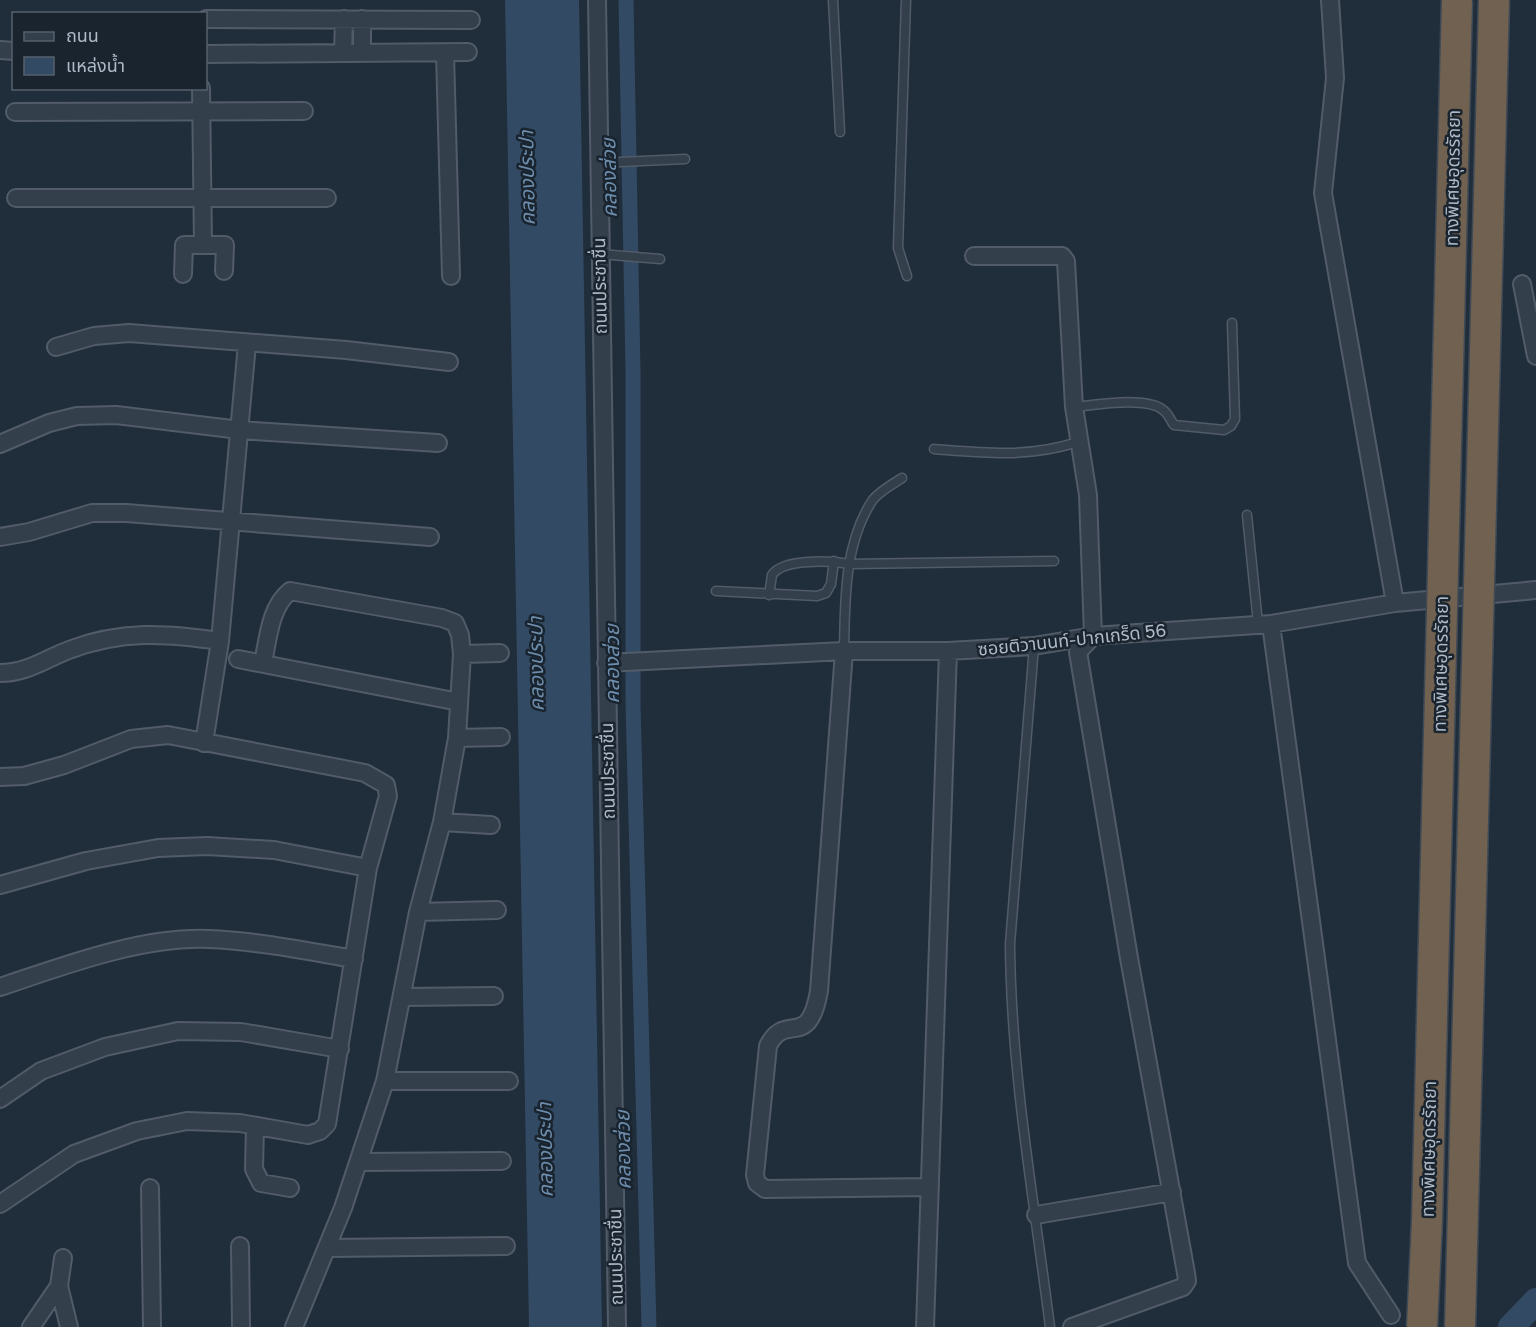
<svg xmlns="http://www.w3.org/2000/svg" width="1536" height="1327" viewBox="0 0 1536 1327" font-family="'Golos Text','Noto Sans Thai',sans-serif">
  <style>
    .water { fill: #324a63 }
    .lines { fill: none; stroke-linecap: round; stroke-linejoin: round }
    .canal { stroke: #324a63; stroke-width: 15 }
    .river { stroke: #324a63; stroke-width: 26 }
    .lane-casing { stroke: #515c68; stroke-width: 11 }
    .street-casing { stroke: #515c68; stroke-width: 20 }
    .lane { stroke: #333f4a; stroke-width: 8 }
    .street { stroke: #333f4a; stroke-width: 16 }
    .highway-bridge-casing { stroke: #3e4955; stroke-width: 33; stroke-linecap: butt }
    .highway-bridge { stroke: #716150; stroke-width: 30 }
    .labels { text-anchor: middle; stroke-width: 5; stroke-linejoin: round; paint-order: stroke }
    .street-label { font-size: 18px; fill: #aeb9c7; stroke: #19242f }
    .water-label { font-size: 20px; font-style: italic; fill: #6d8dac; stroke: #19242f }
  </style>
  <rect width="100%" height="100%" fill="#202d3a"/>
  <!-- water -->
  <path class="water" d="M 505,0 L 579,0 L 602,1327 L 529,1327 Z"/>
  <g class="lines">
    <!-- canal -->
    <path class="canal" d="M 626,0 L 633,370 L 633,703 L 649,1327"/>
    <!-- river -->
    <path class="river" d="M 1511,1327 L 1536,1301"/>
    <!-- lane casing -->
    <g class="lane-casing">
      <path id="lane" d="M 833,0 L 840,132
        M 906,0 L 898,248 L 907,276
        M 599,163 L 685,159
        M 600,254 L 660,259
        M 1074,407 C 1095,405 1146,396 1163,410 C 1168,413 1171,421 1174,425 L 1224,430 L 1231,426 L 1235,419 L 1232,323
        M 934,449 C 986,453 1027,458 1078,442
        M 1247,515 L 1258,624
        M 716,591 L 817,596 L 826,593 L 831,584 L 834,561
        M 769,595 L 772,575 C 783,558 831,561 850,564 L 1054,561
        M 1034,646 L 1010,944 C 1011,1072 1034,1200 1050,1327
        M 844,651 C 845,601 844,544 872,501 C 878,492 893,484 902,478"/>
    </g>
    <!-- street casing -->
    <g class="street-casing">
      <path id="street" d="M 597,0 L 617,1327
        M 1330,0 L 1335,78 L 1323,193 L 1395,603
        M 206,19 L 471,20
        M 362,19 L 362,53
        M 0,50 L 14,51
        M 343,53 L 344,19
        M 445,53 L 451,276
        M 206,54 L 468,52
        M 201,88 L 203,245
        M 15,112 L 304,111
        M 16,198 L 327,198
        M 974,256 L 1062,256 L 1066,261 L 1074,407 L 1088,495 L 1093,636 L 1078,652 L 1129,958 L 1186,1273 L 1187,1281 L 1183,1287 L 1072,1327
        M 183,274 L 184,245 L 225,245 L 224,271
        M 1522,284 L 1536,356
        M 56,347 L 94,336 L 129,333 L 346,350 L 449,362
        M 0,444 L 49,423 L 77,416 L 116,415 L 240,430 L 438,443
        M 0,537 L 29,532 L 92,513 L 126,513 L 430,537
        M 1271,624 L 1357,1263 L 1391,1315
        M 844,651 L 819,991 C 808,1052 786,1010 768,1046 L 755,1175 L 757,1183 L 765,1189 L 930,1187
        M 462,654 L 500,653
        M 238,659 L 459,702
        M 263,663 C 268,639 270,607 290,591 L 442,618 L 455,623 L 460,635 L 462,654 L 457,738 L 442,822 L 418,912 L 385,1081 L 343,1208 L 294,1327
        M 606,663 L 844,651 L 948,651 L 1034,646 L 1093,636 L 1271,624 L 1395,603 L 1536,590
        M 0,673 C 27,673 45,659 69,650 C 121,630 166,633 220,641
        M 457,738 L 501,737
        M 204,743 L 220,641 L 247,344
        M 0,777 L 24,776 L 64,765 L 131,739 L 168,735 L 365,773 L 386,785 L 388,796 L 368,868 L 327,1124 L 320,1131 L 308,1135 L 240,1123 L 187,1121 L 137,1131 L 74,1154 L 0,1204
        M 442,822 L 491,825
        M 0,885 L 86,861 L 158,848 L 207,846 L 274,850 L 368,868
        M 418,912 L 497,910
        M 0,987 C 63,966 142,936 209,939 C 258,941 306,951 354,959
        M 402,997 L 494,996
        M 385,1081 L 509,1081
        M 0,1099 L 41,1071 L 105,1047 L 178,1031 L 241,1032 L 340,1049
        M 255,1126 L 254,1169 L 261,1183 L 290,1188
        M 359,1162 L 502,1161
        M 150,1188 L 152,1327
        M 1036,1215 L 1172,1192
        M 240,1246 L 241,1327
        M 329,1248 L 506,1246
        M 63,1258 L 59,1286 L 69,1327
        M 31,1327 L 59,1286
        M 925,1327 L 948,651"/>
    </g>
    <!-- lane -->
    <use href="#lane" class="lane"/>
    <!-- street -->
    <use href="#street" class="street"/>
    <!-- highway-bridge casing -->
    <g class="highway-bridge-casing">
      <path id="highway-bridge" d="M 1422,1327 L 1427,1221 L 1457,0
        M 1460,1327 L 1494,0"/>
    </g>
    <!-- highway-bridge -->
    <use href="#highway-bridge" class="highway-bridge"/>
  </g>
  <g class="labels">
    <!-- street labels -->
    <g class="street-label">
      <text transform="translate(1453 178) rotate(-89)" y="6">ทางพิเศษอุดรรัถยา</text>
      <text transform="translate(600 286) rotate(-91)" y="6">ถนนประชาชื่น</text>
      <text transform="translate(1072 640) rotate(-6)" y="6">ซอยติวานนท์-ปากเกร็ด 56</text>
      <text transform="translate(1441 664) rotate(-89)" y="6">ทางพิเศษอุดรรัถยา</text>
      <text transform="translate(608 771) rotate(-91)" y="6">ถนนประชาชื่น</text>
      <text transform="translate(1429 1149) rotate(-89)" y="6">ทางพิเศษอุดรรัถยา</text>
      <text transform="translate(616 1257) rotate(-91)" y="6">ถนนประชาชื่น</text>
    </g>
    <!-- water labels -->
    <g class="water-label">
      <text transform="translate(527 178) rotate(-91)" y="7">คลองประปา</text>
      <text transform="translate(609 178) rotate(-91)" y="7">คลองส่วย</text>
      <text transform="translate(536 664) rotate(-91)" y="7">คลองประปา</text>
      <text transform="translate(612 664) rotate(-90)" y="7">คลองส่วย</text>
      <text transform="translate(545 1150) rotate(-91)" y="7">คลองประปา</text>
      <text transform="translate(623 1150) rotate(-91)" y="7">คลองส่วย</text>
    </g>
  </g>
  <!-- legend -->
  <rect x="12" y="12" width="195" height="78" fill="#19242f" stroke="#55606c" stroke-width="1.5"/>
  <rect x="24" y="32" width="30" height="9" fill="#333f4a" stroke="#55606c" stroke-width="1.5"/>
  <text x="66" y="42" font-size="18" fill="#aeb9c7">ถนน</text>
  <rect x="24" y="57" width="30" height="18" fill="#324a63" stroke="#55606c" stroke-width="1.5"/>
  <text x="66" y="72" font-size="18" fill="#aeb9c7">แหล่งน้ำ</text>
</svg>
